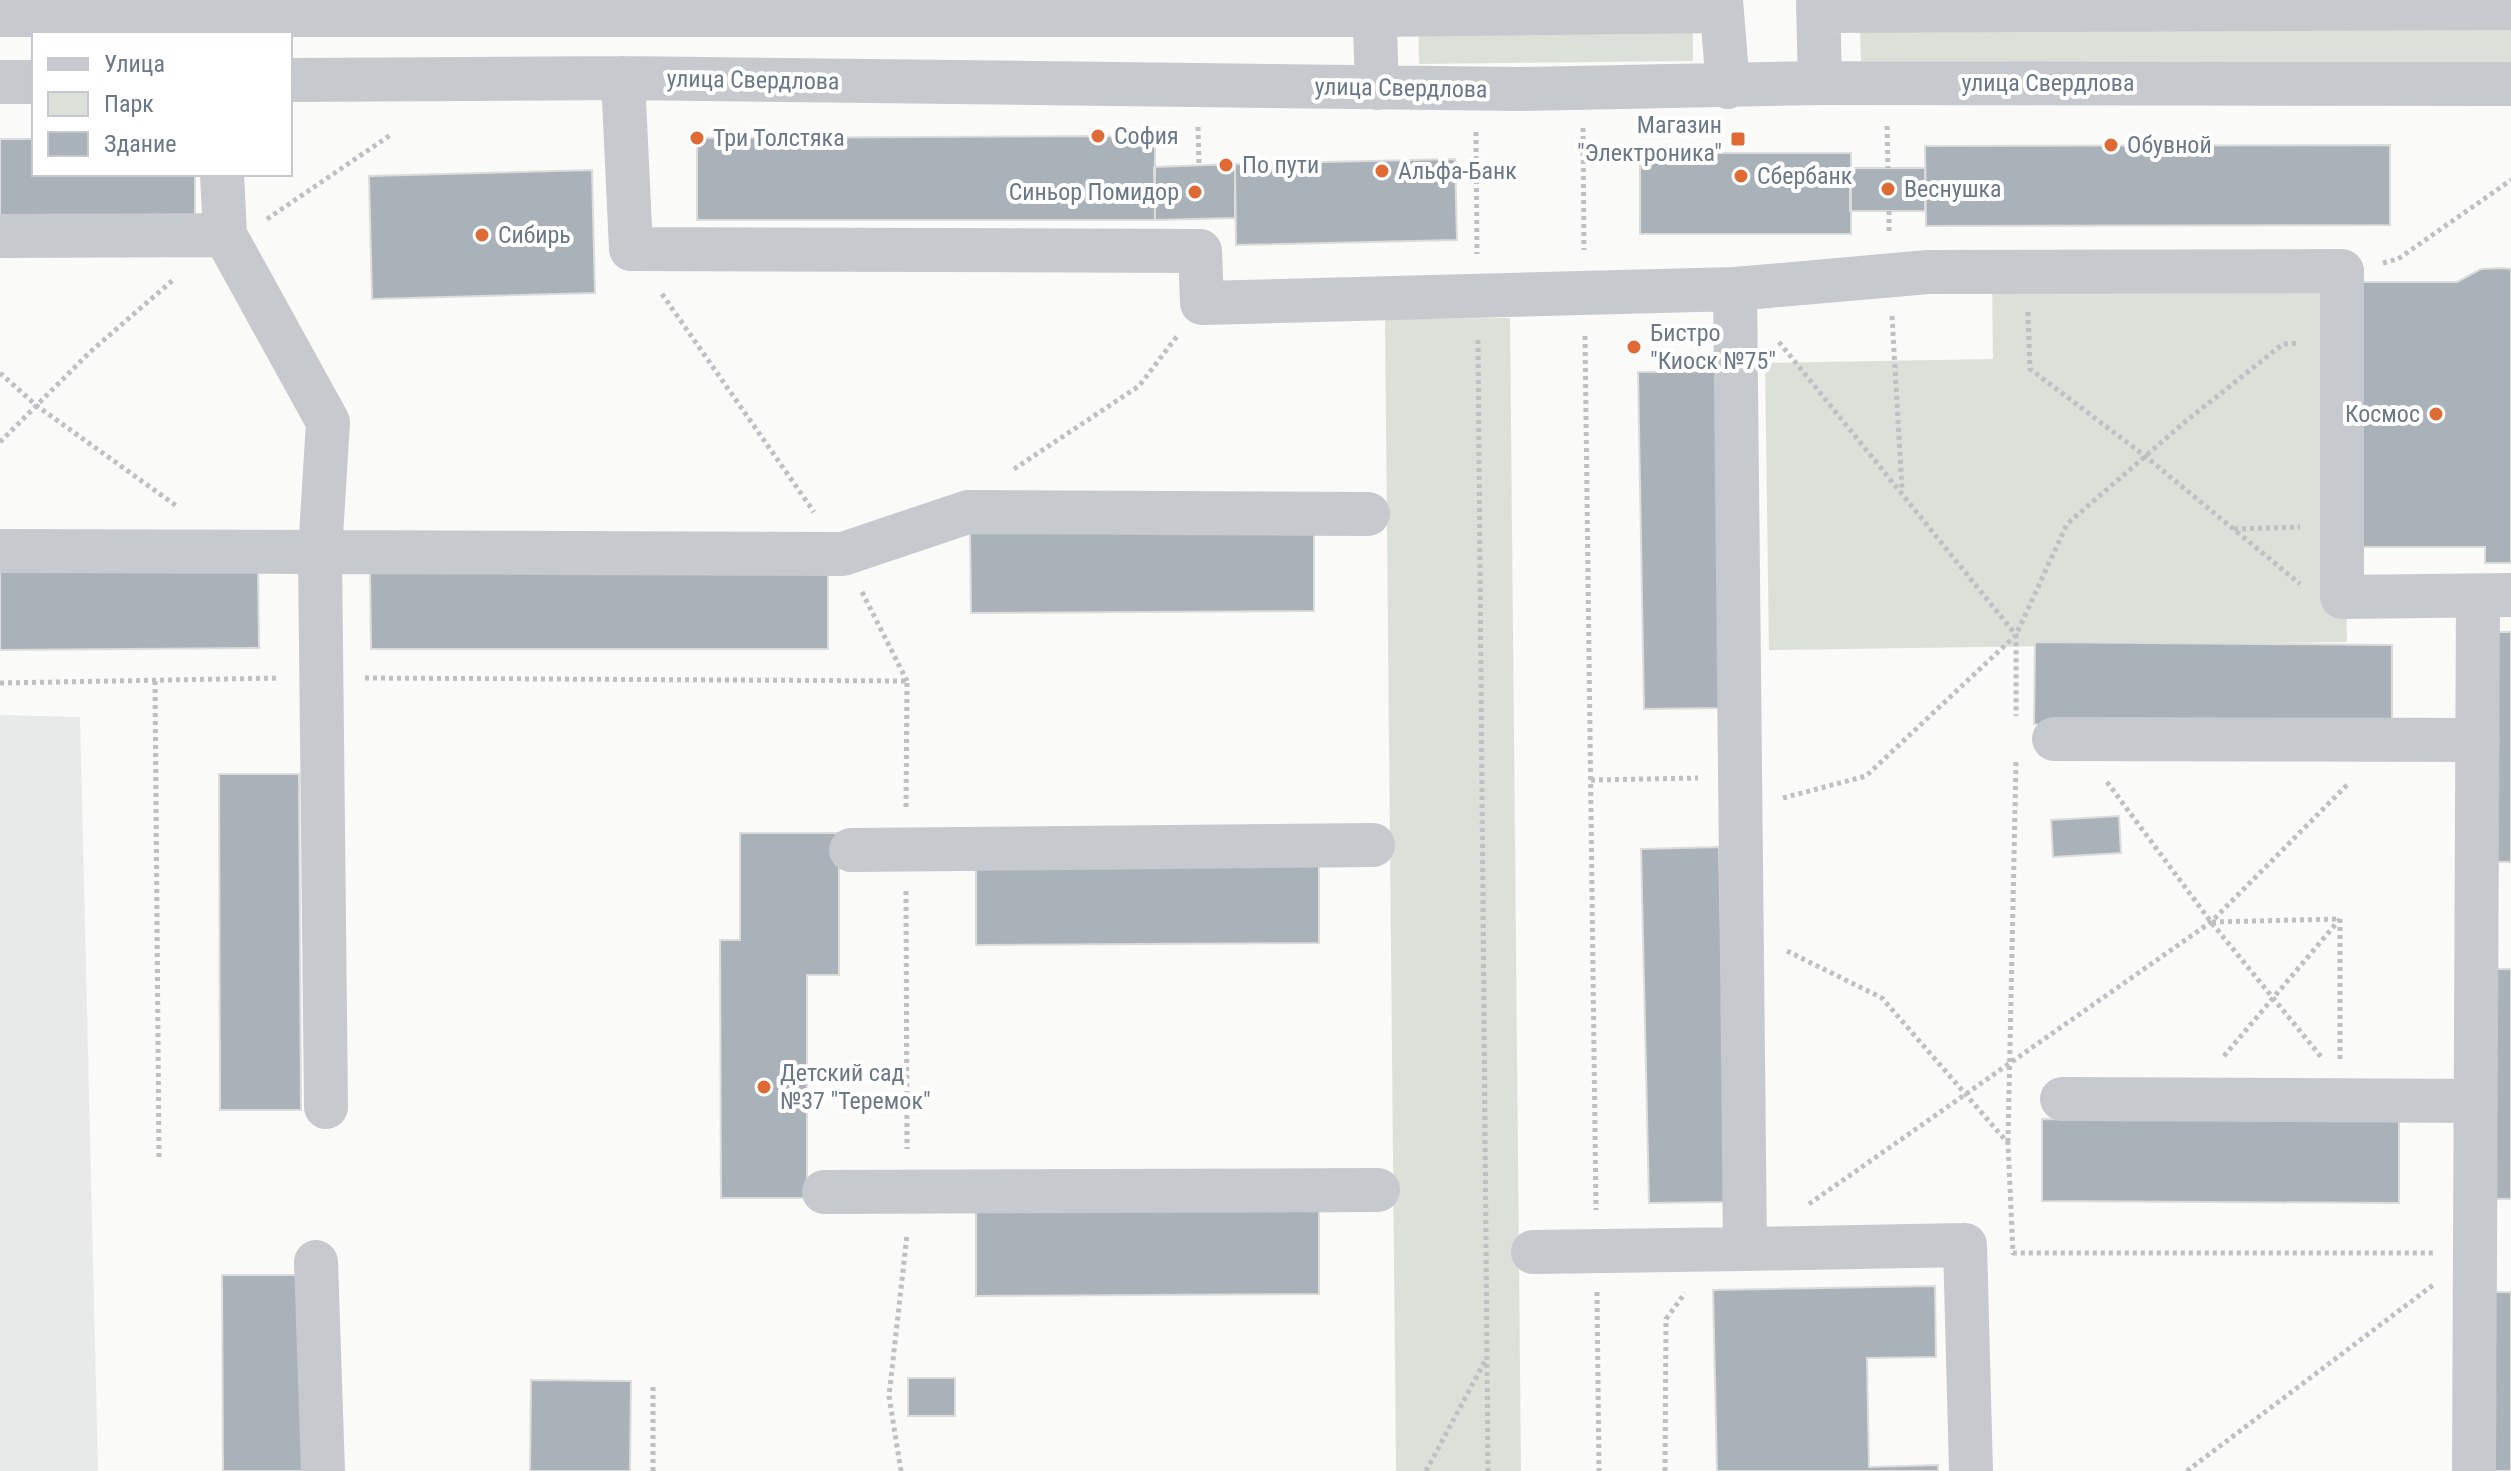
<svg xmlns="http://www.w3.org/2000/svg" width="2511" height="1471" viewBox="0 0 2511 1471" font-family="'Roboto Condensed',sans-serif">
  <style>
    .built { fill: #e8e9e9 }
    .green { fill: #dbe1d9 }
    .building { fill: #aab2b9; stroke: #dcdcda; stroke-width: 2 }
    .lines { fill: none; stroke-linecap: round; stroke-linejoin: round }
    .path { stroke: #bec0c3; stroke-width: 5; stroke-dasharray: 4 4; stroke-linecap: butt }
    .minor { stroke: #c6c9cd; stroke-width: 44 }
    .poi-dot { fill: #df6a33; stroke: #fff; stroke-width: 3 }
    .labels { text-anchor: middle; stroke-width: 8; stroke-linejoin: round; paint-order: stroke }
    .street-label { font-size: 24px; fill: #6a7888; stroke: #fff }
    .poi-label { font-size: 24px; fill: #6a7888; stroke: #fff; text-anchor: start }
  </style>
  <rect width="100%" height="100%" fill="#fafaf8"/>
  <!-- built -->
  <path class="built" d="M 0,715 L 80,717 L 98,1471 L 0,1471 Z"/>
  <!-- green -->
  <path class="green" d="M 1418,0 L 1693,0 L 1693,61 L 1419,64 Z
    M 1859,0 L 2511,0 L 2511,62 L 1861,61 Z
    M 2342,272 L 2347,642 L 1769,650 L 1765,363 L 1993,359 L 1992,276 Z
    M 1510,318 L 1521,1471 L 1396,1471 L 1385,319 Z"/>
  <!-- building -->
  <path class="building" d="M 1098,136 L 1155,138 L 1155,220 L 697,220 L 697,138 Z
    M 0,139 L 34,139 L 34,174 L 195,174 L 195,221 L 0,221 Z
    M 2390,145 L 2390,225 L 1926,226 L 1925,146 Z
    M 1640,153 L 1851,153 L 1851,234 L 1640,234 Z
    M 1455,159 L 1457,240 L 1236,245 L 1235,164 Z
    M 1235,164 L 1235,218 L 1155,220 L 1154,167 Z
    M 1850,168 L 1925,168 L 1925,211 L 1850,211 Z
    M 592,170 L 595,293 L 372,299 L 369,176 Z
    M 2502,268 L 2511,269 L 2511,563 L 2485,563 L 2485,547 L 2362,547 L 2361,282 L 2457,282 L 2481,269 Z
    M 1717,371 L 1722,708 L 1644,709 L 1638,372 Z
    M 1314,527 L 1314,611 L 971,613 L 970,529 Z
    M 258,564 L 259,648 L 0,650 L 0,566 Z
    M 370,567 L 828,567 L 828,649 L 371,649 Z
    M 2497,632 L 2511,632 L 2511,862 L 2497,862 Z
    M 2035,642 L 2392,645 L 2392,726 L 2034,724 Z
    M 219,774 L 299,774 L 301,1110 L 220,1110 Z
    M 2119,816 L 2121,853 L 2053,857 L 2051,820 Z
    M 740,833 L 839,833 L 839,975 L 807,975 L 807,1198 L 721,1198 L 720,940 L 740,940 Z
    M 1719,847 L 1727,1202 L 1649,1203 L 1641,849 Z
    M 1319,860 L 1319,943 L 976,945 L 976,861 Z
    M 2494,969 L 2511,969 L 2511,1199 L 2494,1199 Z
    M 2042,1119 L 2399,1121 L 2399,1203 L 2042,1201 Z
    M 1319,1210 L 1319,1294 L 976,1296 L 976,1212 Z
    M 222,1275 L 302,1275 L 303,1471 L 223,1471 Z
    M 1935,1286 L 1936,1357 L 1867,1358 L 1869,1467 L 1938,1465 L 1938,1471 L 1717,1471 L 1713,1290 Z
    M 2495,1292 L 2511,1292 L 2511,1471 L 2495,1471 Z
    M 908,1378 L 955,1378 L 955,1416 L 908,1416 Z
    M 531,1380 L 631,1381 L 630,1471 L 530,1471 Z"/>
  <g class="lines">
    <!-- path -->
    <path class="path" d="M 1887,126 L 1888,168
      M 1198,127 L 1199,165
      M 1583,128 L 1584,250
      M 1476,132 L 1477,254
      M 1889,211 L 1889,234
      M 267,219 L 392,134
      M 2383,263 L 2398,259 L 2511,180
      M 662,294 L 814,512
      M 2028,312 L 2030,369 L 2145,456 L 2300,584
      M 1892,316 L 1902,489
      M 1585,336 L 1596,1210
      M 1478,340 L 1488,1471
      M 1779,342 L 2016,635 L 2016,716
      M 0,373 L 37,406 L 178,507
      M 0,442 L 90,352 L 173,280
      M 1014,469 L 1139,386 L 1178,335
      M 2234,529 L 2300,527
      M 862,592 L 907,681
      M 365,678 L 907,681 L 906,809
      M 155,681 L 159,1160
      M 0,683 L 279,678
      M 1591,780 L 1698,778
      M 2107,782 L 2211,922 L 2322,1058
      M 1783,798 L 1866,776 L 2016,635 L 2067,524 L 2186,421 L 2283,344 L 2298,343
      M 906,891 L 907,1149
      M 2340,919 L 2340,1060
      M 2212,922 L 2340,919
      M 1787,951 L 1882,998 L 2008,1143 L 2013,1253 L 2434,1253
      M 2224,1056 L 2340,919
      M 2008,1142 L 2016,761
      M 1809,1204 L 2211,922 L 2349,783
      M 1597,1292 L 1599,1471
      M 653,1471 L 653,1383
      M 901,1471 L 889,1396 L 907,1235
      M 1426,1471 L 1486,1359
      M 1665,1471 L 1666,1319 L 1685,1293
      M 2187,1471 L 2433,1285"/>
    <!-- minor -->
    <path class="minor" d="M 1374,0 L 1377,88
      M 1721,0 L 1728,87
      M 1818,0 L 1820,83
      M 1818,11 L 2511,8
      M 0,15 L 1373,15 L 1721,11
      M 623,78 L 631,249 L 1200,251 L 1202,303 L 1735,289 L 1928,272 L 2342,271 L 2342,597 L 2511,595
      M 290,80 L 623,78 L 1519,89 L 1820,83 L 2511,84
      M 0,82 L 34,82
      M 225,235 L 328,422 L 320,552 L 843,554 L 968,512 L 1368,514
      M 0,236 L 225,235 L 222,174
      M 0,551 L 320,552 L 326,1107
      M 2054,739 L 2478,740
      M 851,850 L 1373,845
      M 2062,1099 L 2475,1101
      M 824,1192 L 1378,1190
      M 1745,1249 L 1965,1245 L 1971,1471
      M 1533,1252 L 1745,1249 L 1735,289
      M 316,1262 L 323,1471
      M 2474,1471 L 2478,596"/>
  </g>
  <!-- markers -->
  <g class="poi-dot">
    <circle cx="1098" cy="136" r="8"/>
    <circle cx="697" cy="138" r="8"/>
    <rect x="1730" y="131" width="16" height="16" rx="4"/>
    <circle cx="2111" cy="145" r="8"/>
    <circle cx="1226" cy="165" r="8"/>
    <circle cx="1382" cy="171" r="8"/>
    <circle cx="1741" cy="176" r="8"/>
    <circle cx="1888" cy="189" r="8"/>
    <circle cx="1195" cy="192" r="8"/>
    <circle cx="482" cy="235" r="8"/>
    <circle cx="1634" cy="347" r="8"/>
    <circle cx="2436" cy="414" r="8"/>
    <circle cx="764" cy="1087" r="8"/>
  </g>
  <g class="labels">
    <!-- street labels -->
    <g class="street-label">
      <text transform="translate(753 80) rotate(1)" y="8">улица Свердлова</text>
      <text x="2048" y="91">улица Свердлова</text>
      <text transform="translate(1401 88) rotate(1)" y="8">улица Свердлова</text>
    </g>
    <!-- poi labels -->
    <g class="poi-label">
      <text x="1722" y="133" text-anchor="end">Магазин<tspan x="1722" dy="28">"Электроника"</tspan></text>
      <text x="1114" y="144">София</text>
      <text x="713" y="146">Три Толстяка</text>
      <text x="2127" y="153">Обувной</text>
      <text x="1242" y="173">По пути</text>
      <text x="1398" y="179">Альфа-Банк</text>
      <text x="1757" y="184">Сбербанк</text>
      <text x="1904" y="197">Веснушка</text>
      <text x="1179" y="200" text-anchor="end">Синьор Помидор</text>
      <text x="498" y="243">Сибирь</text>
      <text x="1650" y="341">Бистро<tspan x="1650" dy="28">"Киоск №75"</tspan></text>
      <text x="2420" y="422" text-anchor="end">Космос</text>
      <text x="780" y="1081">Детский сад<tspan x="780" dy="28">№37 "Теремок"</tspan></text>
    </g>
  </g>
  <!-- legend -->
  <rect x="32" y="32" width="260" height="144" fill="#ffffff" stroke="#c3c9cf" stroke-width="2"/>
  <rect x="48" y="58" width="40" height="12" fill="#c6c9cd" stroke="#c3c9cf" stroke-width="2"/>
  <text x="104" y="72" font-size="24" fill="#6a7888">Улица</text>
  <rect x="48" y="92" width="40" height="24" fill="#dbe1d9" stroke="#c3c9cf" stroke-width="2"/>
  <text x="104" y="112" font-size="24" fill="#6a7888">Парк</text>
  <rect x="48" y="132" width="40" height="24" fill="#aab2b9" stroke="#c3c9cf" stroke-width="2"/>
  <text x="104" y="152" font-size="24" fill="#6a7888">Здание</text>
</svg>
